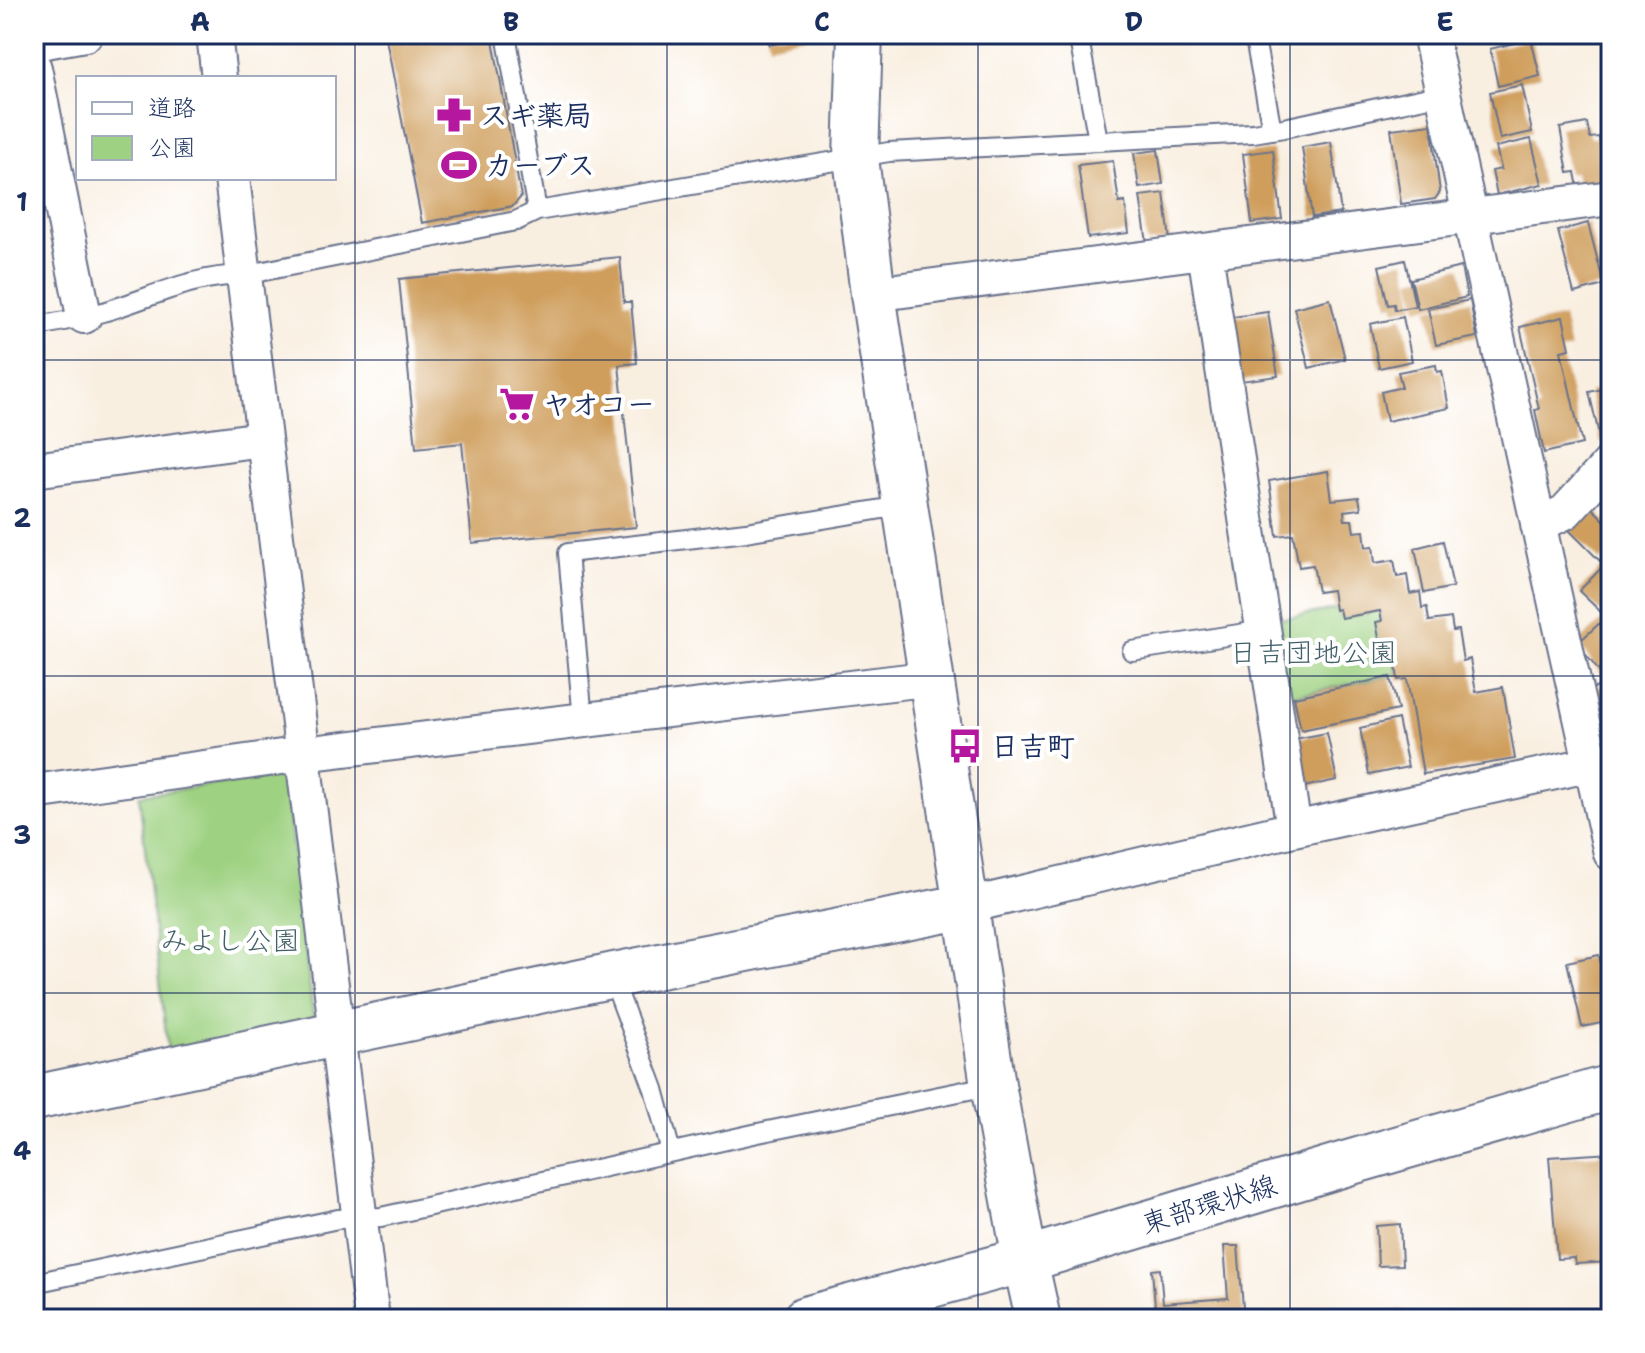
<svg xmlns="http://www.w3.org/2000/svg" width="1645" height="1353" viewBox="0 0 1645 1353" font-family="'Shantell Sans','Klee One',sans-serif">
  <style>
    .green { fill: #9ed181; stroke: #5c8070; stroke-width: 2 }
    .building { fill: #cf9e5b }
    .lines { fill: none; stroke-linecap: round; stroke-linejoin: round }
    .service-casing { stroke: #69728c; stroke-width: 22 }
    .minor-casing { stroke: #69728c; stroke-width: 38 }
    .tertiary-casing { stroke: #69728c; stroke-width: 48 }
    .service { stroke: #fff; stroke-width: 18 }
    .minor { stroke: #fff; stroke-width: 34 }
    .tertiary { stroke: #fff; stroke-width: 44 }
    .grid { fill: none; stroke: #1b2f5e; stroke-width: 2; stroke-opacity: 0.55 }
    .labels { text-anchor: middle; stroke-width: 8; stroke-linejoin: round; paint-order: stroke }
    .poi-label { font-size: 28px; font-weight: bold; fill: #1b2f5e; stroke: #fff; text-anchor: start }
    .park-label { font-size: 28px; fill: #426068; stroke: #fff }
    .street-label { font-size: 28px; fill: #1b2f5e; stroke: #fff }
    .neatline { fill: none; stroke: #1b2f5e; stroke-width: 3 }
    .grid-label { font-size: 26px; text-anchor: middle; font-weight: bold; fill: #1b2f5e }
  </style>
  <rect width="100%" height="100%" fill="#fff"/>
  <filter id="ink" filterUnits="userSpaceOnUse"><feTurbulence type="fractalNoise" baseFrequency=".0125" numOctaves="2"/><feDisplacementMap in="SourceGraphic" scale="16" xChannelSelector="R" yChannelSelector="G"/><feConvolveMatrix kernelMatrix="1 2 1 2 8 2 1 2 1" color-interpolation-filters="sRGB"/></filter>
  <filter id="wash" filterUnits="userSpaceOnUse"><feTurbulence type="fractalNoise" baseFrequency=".006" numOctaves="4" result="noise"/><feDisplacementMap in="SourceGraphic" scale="32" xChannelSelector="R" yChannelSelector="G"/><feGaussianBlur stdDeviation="1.8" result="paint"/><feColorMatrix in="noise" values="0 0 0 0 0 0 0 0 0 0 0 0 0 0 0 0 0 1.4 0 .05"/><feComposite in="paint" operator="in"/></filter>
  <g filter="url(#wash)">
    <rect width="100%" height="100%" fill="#f9efe1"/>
    <!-- green -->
    <path class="green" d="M 1339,609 L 1341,618 L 1380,611 L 1382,621 L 1376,623 L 1383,659 L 1395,658 L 1397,675 L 1280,698 L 1267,621 Z
      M 284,775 L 314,1023 L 168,1052 L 139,795 Z"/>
    <g id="blocks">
      <!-- building -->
      <path class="building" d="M 385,34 L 492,34 L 521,197 L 513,206 L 422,223 Z
        M 767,34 L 814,34 L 815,35 L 769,45 Z
        M 1531,39 L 1540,76 L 1498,86 L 1490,49 Z
        M 1522,85 L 1532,132 L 1500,139 L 1490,92 Z
        M 1587,123 L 1590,138 L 1599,137 L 1601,152 L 1607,151 L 1611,181 L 1578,188 L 1575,172 L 1568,173 L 1560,128 Z
        M 1431,124 L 1440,192 L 1435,199 L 1401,204 L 1391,129 Z
        M 1531,139 L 1542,184 L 1497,195 L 1492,171 L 1501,169 L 1496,147 Z
        M 1331,142 L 1341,213 L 1312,217 L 1302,147 Z
        M 1158,150 L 1163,184 L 1139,188 L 1134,153 Z
        M 1273,150 L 1282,219 L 1252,223 L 1243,154 Z
        M 1113,161 L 1119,203 L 1125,202 L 1129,233 L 1088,238 L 1078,165 Z
        M 1164,193 L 1170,240 L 1147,243 L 1140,196 Z
        M 1588,223 L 1604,285 L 1574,293 L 1558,231 Z
        M 1611,237 L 1611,273 L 1610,273 L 1602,239 Z
        M 620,257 L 624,302 L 631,302 L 637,363 L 619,365 L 636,527 L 472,543 L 462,443 L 416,448 L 399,279 Z
        M 1405,260 L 1415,306 L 1395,310 L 1394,304 L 1388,305 L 1379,266 Z
        M 1461,267 L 1467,297 L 1418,309 L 1411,279 Z
        M 1330,299 L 1345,359 L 1309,368 L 1294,308 Z
        M 1470,300 L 1477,337 L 1436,345 L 1428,309 Z
        M 1268,312 L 1278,376 L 1241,381 L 1232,317 Z
        M 1403,317 L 1412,361 L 1379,368 L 1370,324 Z
        M 1563,317 L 1570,349 L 1561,351 L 1582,444 L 1544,453 L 1535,410 L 1539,409 L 1520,327 Z
        M 1436,365 L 1437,372 L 1442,371 L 1449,408 L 1387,421 L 1381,392 L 1402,387 L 1398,372 Z
        M 1611,387 L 1611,441 L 1601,443 L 1589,392 Z
        M 1328,471 L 1332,500 L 1359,497 L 1361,509 L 1344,511 L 1345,520 L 1352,520 L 1354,532 L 1364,531 L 1366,547 L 1373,546 L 1375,563 L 1394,560 L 1397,577 L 1407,575 L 1410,594 L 1420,592 L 1422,608 L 1427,607 L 1429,621 L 1451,618 L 1453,631 L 1458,630 L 1463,661 L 1470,659 L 1476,692 L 1503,687 L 1515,759 L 1423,774 L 1407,679 L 1398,680 L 1395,658 L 1383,660 L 1376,622 L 1382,621 L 1380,611 L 1341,618 L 1339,609 L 1335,610 L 1332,590 L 1318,592 L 1313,565 L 1299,567 L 1293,534 L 1277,536 L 1269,481 Z
        M 1589,505 L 1611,527 L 1611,549 L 1600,561 L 1567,528 Z
        M 1443,541 L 1453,587 L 1424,593 L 1415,548 Z
        M 1611,558 L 1611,606 L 1603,614 L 1579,591 Z
        M 1602,621 L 1611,631 L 1611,675 L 1602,675 L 1583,651 L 1580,641 Z
        M 1390,677 L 1398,710 L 1301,730 L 1294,697 Z
        M 1611,684 L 1611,738 L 1600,729 L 1590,689 Z
        M 1398,719 L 1408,767 L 1369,775 L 1360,728 Z
        M 1327,733 L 1337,780 L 1299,788 L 1289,740 Z
        M 1599,955 L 1611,1008 L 1611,1021 L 1582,1027 L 1567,962 Z
        M 1611,1153 L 1611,1262 L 1575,1264 L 1574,1258 L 1557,1259 L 1549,1157 Z
        M 1400,1224 L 1402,1265 L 1378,1266 L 1376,1226 Z
        M 1224,1246 L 1238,1246 L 1244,1319 L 1156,1319 L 1152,1270 L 1160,1269 L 1163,1303 L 1228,1298 Z
        M 1404,1310 L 1404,1319 L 1379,1319 L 1378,1312 Z"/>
    </g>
  </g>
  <g filter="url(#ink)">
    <use href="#blocks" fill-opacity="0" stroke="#69728c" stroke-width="2"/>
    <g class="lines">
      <!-- service casing -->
      <g class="service-casing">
        <path id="service" d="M 506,34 L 537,211
          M 1078,34 L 1098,140
          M 1254,34 L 1272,130
          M 34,327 C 62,321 91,317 119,307 C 164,292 195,276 244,275 L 516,221 L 537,211 L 889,152 L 1253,133 L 1284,128 L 1443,94
          M 1132,651 L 1264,630
          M 583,720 L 568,553 L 746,532 L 906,505
          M 614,975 L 617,990 L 654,1089 L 671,1152
          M 34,1283 L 338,1219 L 381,1217 L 758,1133 L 993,1085"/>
      </g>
      <!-- minor casing -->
      <g class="minor-casing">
        <path id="minor" d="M 214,34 L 219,78
          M 1430,34 L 1611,853
          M 34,43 L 85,34
          M 34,68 L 84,316
          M 232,178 L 372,1319
          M 1205,252 L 1294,829
          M 873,294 L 1611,198
          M 34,470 L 262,439
          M 1538,525 L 1565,512 L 1611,462
          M 34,792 L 303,754 L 933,678
          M 967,906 L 1294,829 L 1611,760"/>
      </g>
      <!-- tertiary casing -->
      <g class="tertiary-casing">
        <path id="tertiary" d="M 860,34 L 856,158 L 873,294 L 993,1085 L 1025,1260 L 1038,1319
          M 34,1098 L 614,975 L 967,906
          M 805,1319 L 1025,1260 L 1348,1163 L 1611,1087"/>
      </g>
      <!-- service -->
      <use href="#service" class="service"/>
      <!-- minor -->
      <use href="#minor" class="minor"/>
      <!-- tertiary -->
      <use href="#tertiary" class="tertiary"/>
    </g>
  </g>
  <!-- grid -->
  <path class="grid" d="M 355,34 L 355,1319M 667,34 L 667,1319M 978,34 L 978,1319M 1290,34 L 1290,1319M 34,360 L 1611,360M 34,676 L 1611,676M 34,993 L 1611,993"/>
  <!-- icons -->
  <defs>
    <g id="pharmacy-bare" transform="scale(2.76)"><path d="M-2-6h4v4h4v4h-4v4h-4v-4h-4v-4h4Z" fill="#b5179e" stroke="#fff" stroke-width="2.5" paint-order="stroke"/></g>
    <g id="stadium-bare" transform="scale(2.76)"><path d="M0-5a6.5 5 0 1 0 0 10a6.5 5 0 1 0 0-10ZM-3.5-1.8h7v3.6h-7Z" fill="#b5179e" stroke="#fff" stroke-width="2.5" paint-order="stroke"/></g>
    <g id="supermarket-bare" transform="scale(2.76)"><path d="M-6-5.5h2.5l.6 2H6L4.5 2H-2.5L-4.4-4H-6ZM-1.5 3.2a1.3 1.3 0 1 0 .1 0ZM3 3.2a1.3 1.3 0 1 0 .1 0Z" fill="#b5179e" stroke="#fff" stroke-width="2.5" paint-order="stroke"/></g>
    <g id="bus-bare" transform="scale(2.76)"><path d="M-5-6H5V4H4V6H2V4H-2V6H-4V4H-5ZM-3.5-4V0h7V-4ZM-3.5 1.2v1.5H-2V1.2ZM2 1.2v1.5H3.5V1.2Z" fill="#b5179e" stroke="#fff" stroke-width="2.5" paint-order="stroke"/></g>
  </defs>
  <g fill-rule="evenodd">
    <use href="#pharmacy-bare" x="454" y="115"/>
    <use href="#stadium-bare" x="459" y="165"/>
    <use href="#supermarket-bare" x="517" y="404"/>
    <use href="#bus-bare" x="965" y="746"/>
  </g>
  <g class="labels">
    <!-- poi labels -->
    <g class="poi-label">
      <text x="480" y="125">スギ薬局</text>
      <text x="485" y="175">カーブス</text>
      <text x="543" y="414">ヤオコー</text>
      <text x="991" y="756">日吉町</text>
    </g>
    <!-- park labels -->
    <g class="park-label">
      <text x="1313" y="662">日吉団地公園</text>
      <text x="230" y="950">みよし公園</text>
    </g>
    <!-- street labels -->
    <g class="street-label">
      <text transform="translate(1209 1204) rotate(-17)" y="10">東部環状線</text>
    </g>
  </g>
  <!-- margin -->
  <rect width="1645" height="1353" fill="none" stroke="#fff" stroke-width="88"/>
  <!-- legend -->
  <rect x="76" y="76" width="260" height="104" fill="#ffffff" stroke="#a4acbf" stroke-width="2"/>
  <rect x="92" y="102" width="40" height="12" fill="#ffffff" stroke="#a4acbf" stroke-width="2"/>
  <text x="148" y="116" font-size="24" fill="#1b2f5e">道路</text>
  <rect x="92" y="136" width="40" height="24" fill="#9ed181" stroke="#a4acbf" stroke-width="2"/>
  <text x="148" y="156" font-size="24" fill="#1b2f5e">公園</text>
  <rect x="44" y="44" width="1557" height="1265" class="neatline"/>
  <g class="grid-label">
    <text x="200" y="31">A</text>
    <text x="511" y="31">B</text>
    <text x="822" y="31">C</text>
    <text x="1134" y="31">D</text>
    <text x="1445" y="31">E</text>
    <text x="22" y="211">1</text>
    <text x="22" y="527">2</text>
    <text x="22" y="844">3</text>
    <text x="22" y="1160">4</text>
  </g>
</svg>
